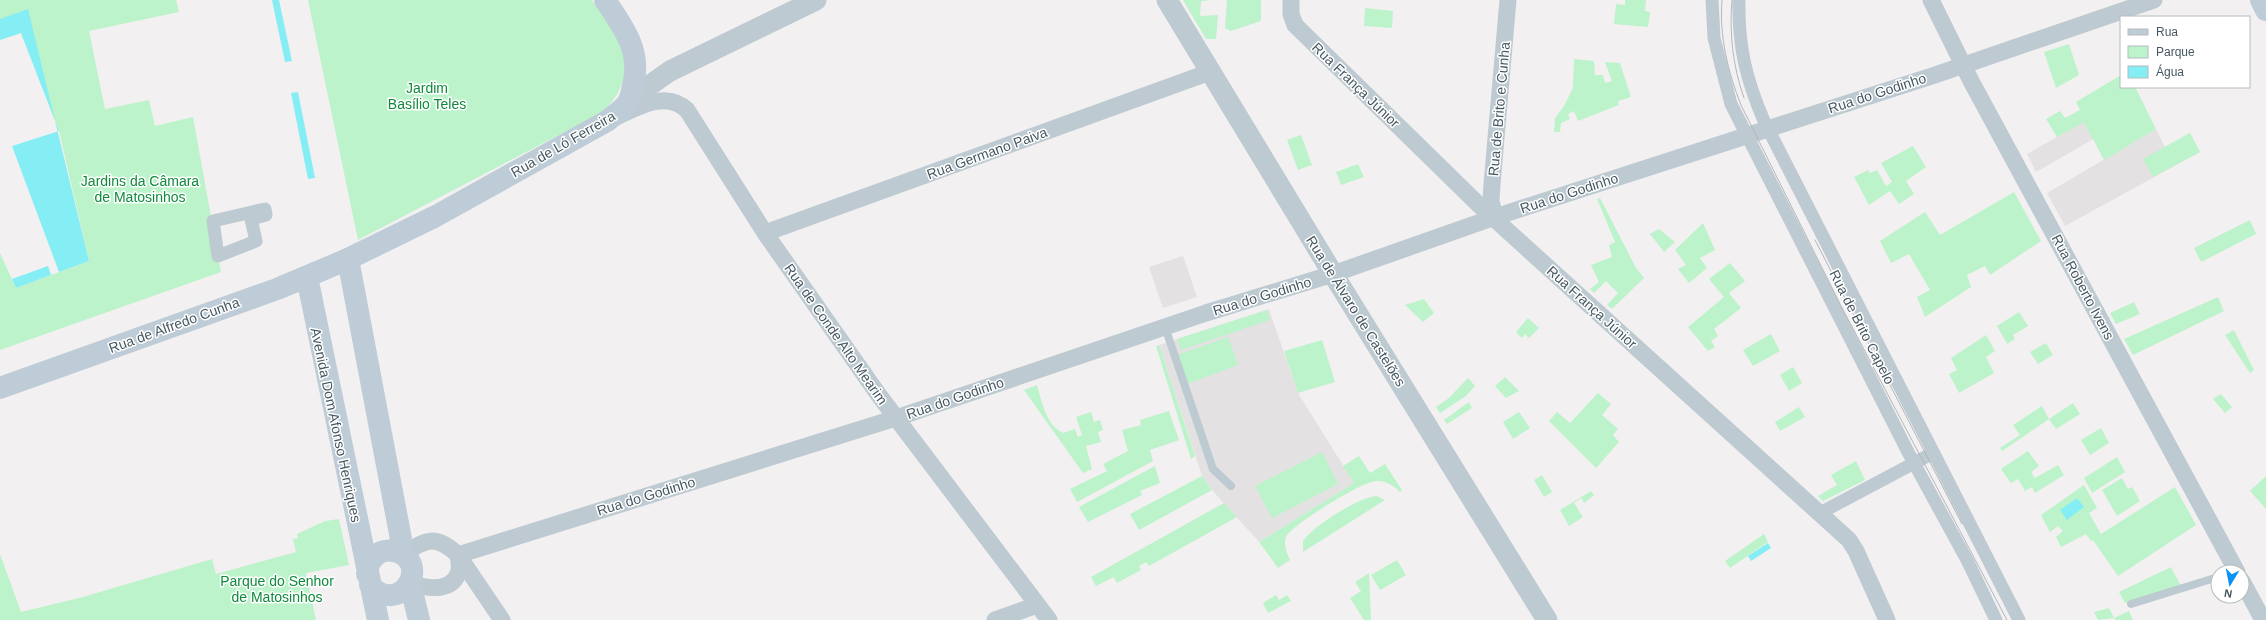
<svg xmlns="http://www.w3.org/2000/svg" width="2266" height="620" viewBox="0 0 2266 620" font-family="Arial,sans-serif">
  <style>
    .education { fill: #e4e1e3 }
    .green { fill: #bcf3ca }
    .water { fill: #85edf4 }
    .lines { fill: none; stroke-linecap: round; stroke-linejoin: round }
    .service { stroke: #bdcad1; stroke-width: 8 }
    .pedestrian { stroke: #bdcad1; stroke-width: 13 }
    .minor { stroke: #bdcad1; stroke-width: 17 }
    .tertiary { stroke: #bdcad1; stroke-width: 21 }
    .secondary { stroke: #bdccd6; stroke-width: 22 }
    .tram { stroke: #b2b7bb; stroke-width: 1 }
    .labels { text-anchor: middle; stroke-width: 3; stroke-linejoin: round; paint-order: stroke }
    .street-label { font-size: 14px; fill: #465760; stroke: #fff }
    .park-label { font-size: 14px; fill: #0f893b; stroke: #fff }
  </style>
  <rect width="100%" height="100%" fill="#f3f0f1"/>
  <!-- education -->
  <path class="education" d="M 2137,91 L 2146,109 L 2036,172 L 2027,154 Z
    M 2156,129 L 2165,147 L 2190,133 L 2200,152 L 2065,226 L 2047,193 Z
    M 1183,256 L 1197,297 L 1163,308 L 1149,267 Z
    M 1269,309 L 1298,393 L 1354,483 L 1259,542 L 1212,490 L 1202,476 L 1159,345 Z"/>
  <!-- green -->
  <path class="green" d="M 0,0 L 176,0 L 179,12 L 89,31 L 105,109 L 149,100 L 155,126 L 193,117 L 221,272 L 0,350 L 0,253 L 16,288 L 89,261 L 59,131 L 21,33 L 0,40 Z
    M 308,0 L 592,0 C 602,15 618,32 623,50 C 629,75 620,99 599,114 L 358,240 Z
    M 1183,0 L 1213,0 L 1201,1 L 1200,16 L 1218,15 L 1216,39 L 1206,39 Z
    M 1227,0 L 1261,0 L 1261,21 L 1231,31 L 1225,28 Z
    M 1625,0 L 1646,0 L 1645,11 L 1650,12 L 1648,27 L 1614,24 L 1616,4 L 1625,5 Z
    M 1365,8 L 1393,11 L 1392,28 L 1364,26 Z
    M 2069,44 L 2079,75 L 2056,88 L 2044,52 Z
    M 1574,59 L 1594,61 L 1595,75 L 1603,75 L 1605,83 L 1612,81 L 1605,62 L 1620,63 L 1631,97 L 1618,101 L 1619,105 L 1578,121 L 1574,111 L 1568,114 L 1570,119 L 1561,123 L 1560,132 L 1554,132 L 1555,118 L 1564,106 L 1573,88 Z
    M 2121,75 L 2121,87 L 2135,87 L 2156,129 L 2104,160 L 2084,122 L 2057,137 L 2046,119 L 2060,111 L 2065,118 L 2080,110 L 2076,102 Z
    M 2190,133 L 2200,152 L 2153,177 L 2143,159 Z
    M 1301,135 L 1312,165 L 1298,170 L 1287,140 Z
    M 1913,146 L 1926,167 L 1906,181 L 1914,194 L 1899,204 L 1890,191 L 1869,205 L 1854,177 L 1868,170 L 1870,173 L 1877,170 L 1886,186 L 1892,182 L 1881,163 Z
    M 1358,164 L 1364,177 L 1341,185 L 1336,172 Z
    M 2014,192 L 2041,241 L 1990,275 L 1985,266 L 1967,275 L 1971,287 L 1925,317 L 1917,297 L 1930,290 L 1909,254 L 1891,263 L 1880,241 L 1925,212 L 1940,235 Z
    M 1600,198 L 1636,268 L 1644,278 L 1612,309 L 1607,305 L 1618,293 L 1606,281 L 1594,293 L 1590,289 L 1599,282 L 1591,265 L 1612,257 L 1609,245 L 1615,242 L 1597,199 Z
    M 2250,220 L 2256,234 L 2201,262 L 2194,248 Z
    M 1703,223 L 1715,250 L 1700,258 L 1707,268 L 1689,283 L 1678,269 L 1686,265 L 1675,250 Z
    M 1659,229 L 1675,242 L 1664,252 L 1650,234 Z
    M 1730,263 L 1745,281 L 1729,293 L 1741,308 L 1714,329 L 1718,336 L 1711,341 L 1715,347 L 1708,351 L 1688,327 L 1724,297 L 1709,279 Z
    M 2218,297 L 2224,311 L 2133,355 L 2124,339 Z
    M 1424,299 L 1434,313 L 1423,322 L 1405,305 Z
    M 2134,302 L 2140,314 L 2116,324 L 2110,313 Z
    M 1267,310 L 1270,320 L 1181,350 L 1177,339 Z
    M 2019,312 L 2028,326 L 2013,335 L 2015,339 L 2007,344 L 1997,326 Z
    M 1528,318 L 1539,328 L 1529,338 L 1525,334 L 1522,338 L 1516,332 Z
    M 2234,330 L 2254,370 L 2250,373 L 2225,335 Z
    M 1771,334 L 1780,351 L 1753,366 L 1743,350 Z
    M 1986,335 L 1995,351 L 1986,357 L 1994,373 L 1959,393 L 1949,374 L 1957,370 L 1951,358 Z
    M 1228,337 L 1238,365 L 1187,384 L 1177,355 Z
    M 1322,340 L 1335,382 L 1298,393 L 1284,351 Z
    M 2046,343 L 2053,355 L 2038,364 L 2030,352 Z
    M 1159,345 L 1195,456 L 1191,459 L 1156,346 Z
    M 1793,367 L 1802,383 L 1789,391 L 1780,375 Z
    M 1505,377 L 1519,391 L 1506,398 L 1495,386 Z
    M 1468,378 L 1475,386 L 1466,396 L 1440,413 L 1436,407 L 1449,398 Z
    M 1037,385 C 1042,402 1046,425 1063,433 L 1075,429 L 1078,437 L 1082,435 L 1076,417 L 1091,412 L 1094,422 L 1100,420 L 1103,430 L 1098,432 L 1101,442 L 1086,446 L 1092,469 L 1083,473 L 1024,390 Z
    M 1598,393 L 1611,404 L 1602,415 L 1618,429 L 1613,435 L 1619,442 L 1596,468 L 1549,421 L 1557,412 L 1570,423 Z
    M 2221,394 L 2232,407 L 2225,413 L 2213,399 Z
    M 1469,402 L 1472,408 L 1447,424 L 1444,420 Z
    M 2073,403 L 2080,414 L 2056,429 L 2049,419 L 2002,451 L 2000,448 L 2020,435 L 2013,425 L 2042,406 L 2049,419 Z
    M 1799,407 L 1805,417 L 1780,431 L 1775,422 Z
    M 1169,411 L 1179,440 L 1150,450 L 1153,461 L 1077,502 L 1070,489 L 1107,471 L 1103,464 L 1128,451 L 1122,430 L 1141,425 L 1140,420 Z
    M 1519,412 L 1530,428 L 1513,439 L 1503,422 Z
    M 2101,428 L 2109,443 L 2090,455 L 2081,440 Z
    M 2028,451 L 2039,466 L 2031,472 L 2035,478 L 2058,465 L 2064,475 L 2035,493 L 2032,487 L 2025,491 L 2018,479 L 2011,483 L 2001,469 Z
    M 1322,452 L 1338,484 L 1272,518 L 1255,486 Z
    M 1359,456 L 1370,473 L 1385,464 L 1402,490 L 1400,492 C 1394,486 1386,480 1376,481 C 1363,481 1291,525 1286,537 C 1283,545 1287,553 1290,560 L 1278,568 L 1259,542 L 1354,483 L 1343,466 Z
    M 2117,457 L 2125,472 L 2092,493 L 2084,478 Z
    M 1856,461 L 1865,480 L 1823,501 L 1818,496 L 1837,485 L 1831,475 Z
    M 1155,466 L 1160,483 L 1140,491 L 1142,495 L 1088,522 L 1079,507 Z
    M 1542,475 L 1552,492 L 1544,497 L 1534,480 Z
    M 1202,476 L 1212,490 L 1139,530 L 1130,514 Z
    M 2266,476 L 2266,509 L 2250,491 Z
    M 2122,478 L 2128,489 L 2132,487 L 2140,501 L 2117,516 L 2102,490 Z
    M 2084,485 L 2097,508 L 2089,513 L 2101,534 L 2175,487 L 2196,525 L 2118,576 L 2093,540 L 2091,541 L 2086,534 L 2061,547 L 2056,537 L 2063,531 L 2058,526 L 2050,532 L 2041,515 Z
    M 1591,491 L 1594,495 L 1584,503 L 1581,498 L 1574,503 L 1583,517 L 1569,526 L 1560,510 Z
    M 1377,496 L 1385,500 L 1303,552 L 1303,541 C 1313,526 1359,497 1377,496 Z
    M 1224,503 L 1237,517 L 1149,566 L 1146,562 L 1139,566 L 1141,570 L 1117,583 L 1114,577 L 1096,586 L 1091,577 Z
    M 339,519 L 349,565 L 306,573 L 316,620 L 0,620 L 0,554 L 21,612 L 83,597 L 212,559 L 216,574 L 296,552 L 293,539 L 298,538 L 297,534 L 325,521 Z
    M 1764,534 L 1768,542 L 1730,568 L 1725,561 Z
    M 1397,560 L 1406,575 L 1380,590 L 1371,575 Z
    M 2171,567 L 2181,586 L 2125,603 L 2119,592 Z
    M 1369,573 L 1371,620 L 1364,620 L 1350,598 L 1361,591 L 1355,582 Z
    M 1276,595 L 1279,600 L 1287,595 L 1291,601 L 1268,613 L 1263,603 Z
    M 2109,608 L 2114,618 L 2129,611 L 2133,620 L 2115,620 L 2114,618 L 2098,620 L 2094,612 Z"/>
  <!-- water -->
  <path class="water" d="M 272,0 L 279,0 L 292,61 L 285,62 Z
    M 28,9 L 89,261 L 59,272 L 12,146 L 59,131 L 21,33 L 0,40 L 0,19 Z
    M 298,92 L 315,178 L 308,179 L 291,93 Z
    M 48,266 L 51,275 L 16,288 L 12,279 Z
    M 2077,498 L 2084,507 L 2067,520 L 2060,510 Z
    M 1768,543 L 1771,548 L 1751,561 L 1748,556 Z"/>
  <g class="lines">
    <!-- service -->
    <path class="service" d="M 1165,327 L 1213,469 L 1231,486
      M 2131,604 L 2218,577"/>
    <!-- pedestrian -->
    <path class="pedestrian" d="M 1712,0 L 1714,38 L 1731,104 L 1908,452 L 1967,560 L 1996,620
      M 1739,0 C 1738,46 1746,79 1764,121 L 2019,620
      M 265,209 L 266,215 L 251,219 L 256,241 L 218,256 L 213,221 Z
      M 1820,513 L 1933,453"/>
    <!-- minor -->
    <path class="minor" d="M 1291,0 L 1291,14 L 1295,25 L 1478,204 L 1849,540 L 1856,551 L 1887,620
      M 1931,0 L 1971,81 L 2237,572
      M 616,117 C 638,107 666,90 687,110 L 765,233 L 878,394 L 1049,620
      M 1495,217 L 1491,201 L 1492,184 L 1508,0
      M 765,233 L 1210,72
      M 404,555 C 425,538 437,535 458,555 L 502,620
      M 458,555 L 896,418 L 1206,313 L 1333,274 L 1495,217 L 1935,75 L 2154,0
      M 2242,581 L 2263,620
      M 410,583 C 425,588 450,593 458,574 C 460,569 459,560 458,555
      M 995,620 L 1037,605"/>
    <!-- tertiary -->
    <path class="tertiary" d="M 1167,0 L 1333,274 L 1547,620
      M 630,99 L 670,71 L 816,0"/>
    <!-- secondary -->
    <path class="secondary" d="M 2261,0 L 2266,10
      M 348,259 L 404,555
      M 307,277 L 378,620
      M 0,388 L 277,289 L 348,259 L 436,216 L 607,121 C 613,116 621,111 626,105 C 631,99 632,92 633,85 C 642,51 623,27 605,0
      M 367,574 C 368,564 372,556 381,552 C 388,549 396,551 402,554 C 429,571 397,615 370,585
      M 410,583 L 419,620"/>
    <!-- tram -->
    <path class="tram" d="M 1722,0 C 1719,36 1728,72 1741,105 L 1841,306 L 2007,620
      M 1732,0 C 1729,33 1733,67 1744,98
      M 1815,240 L 1962,524"/>
  </g>
  <g class="labels">
    <!-- street labels -->
    <g class="street-label">
      <text transform="translate(1356 85) rotate(44)" y="5">Rua França Júnior</text>
      <text transform="translate(1877 93) rotate(-18)" y="5">Rua do Godinho</text>
      <text transform="translate(1499 109) rotate(-85)" y="5">Rua de Brito e Cunha</text>
      <text transform="translate(563 144) rotate(-30)" y="5">Rua de Ló Ferreira</text>
      <text transform="translate(987 153) rotate(-20)" y="5">Rua Germano Paiva</text>
      <text transform="translate(1569 193) rotate(-18)" y="5">Rua do Godinho</text>
      <text transform="translate(2083 287) rotate(62)" y="5">Rua Roberto Ivens</text>
      <text transform="translate(1262 296) rotate(-17)" y="5">Rua do Godinho</text>
      <text transform="translate(1592 307) rotate(42)" y="5">Rua França Júnior</text>
      <text transform="translate(1356 311) rotate(58)" y="5">Rua de Álvaro de Castelões</text>
      <text transform="translate(174 325) rotate(-20)" y="5">Rua de Alfredo Cunha</text>
      <text transform="translate(1862 327) rotate(63)" y="5">Rua de Brito Capelo</text>
      <text transform="translate(836 334) rotate(55)" y="5">Rua de Conde Alto Mearim</text>
      <text transform="translate(955 398) rotate(-19)" y="5">Rua do Godinho</text>
      <text transform="translate(336 425) rotate(78)" y="5">Avenida Dom Afonso Henriques</text>
      <text transform="translate(646 496) rotate(-17)" y="5">Rua do Godinho</text>
    </g>
    <!-- park labels -->
    <g class="park-label">
      <text x="427" y="93">Jardim<tspan x="427" dy="16">Basílio Teles</tspan></text>
      <text x="140" y="186">Jardins da Câmara<tspan x="140" dy="16">de Matosinhos</tspan></text>
      <text x="277" y="586">Parque do Senhor<tspan x="277" dy="16">de Matosinhos</tspan></text>
    </g>
  </g>
  <!-- legend -->
  <rect x="2120" y="16" width="130" height="72" fill="#ffffff" stroke="#b5bcbf"/>
  <rect x="2128" y="29" width="20" height="6" fill="#bdccd6" stroke="#b5bcbf"/>
  <text x="2156" y="36" font-size="12" fill="#465760">Rua</text>
  <rect x="2128" y="46" width="20" height="12" fill="#bcf3ca" stroke="#b5bcbf"/>
  <text x="2156" y="56" font-size="12" fill="#465760">Parque</text>
  <rect x="2128" y="66" width="20" height="12" fill="#85edf4" stroke="#b5bcbf"/>
  <text x="2156" y="76" font-size="12" fill="#465760">Água</text>
  <!-- north arrow -->
  <g transform="translate(2230 584) rotate(190)"><circle r="19" fill="#ffffff" stroke="#b5bcbf"/>
  <path d="M0-3L7 15L0 10L-7 15Z" fill="#0991f4"/>
  <text y="-6" font-size="11" font-weight="bold" text-anchor="middle" fill="#465760">N</text>
  </g>
</svg>
